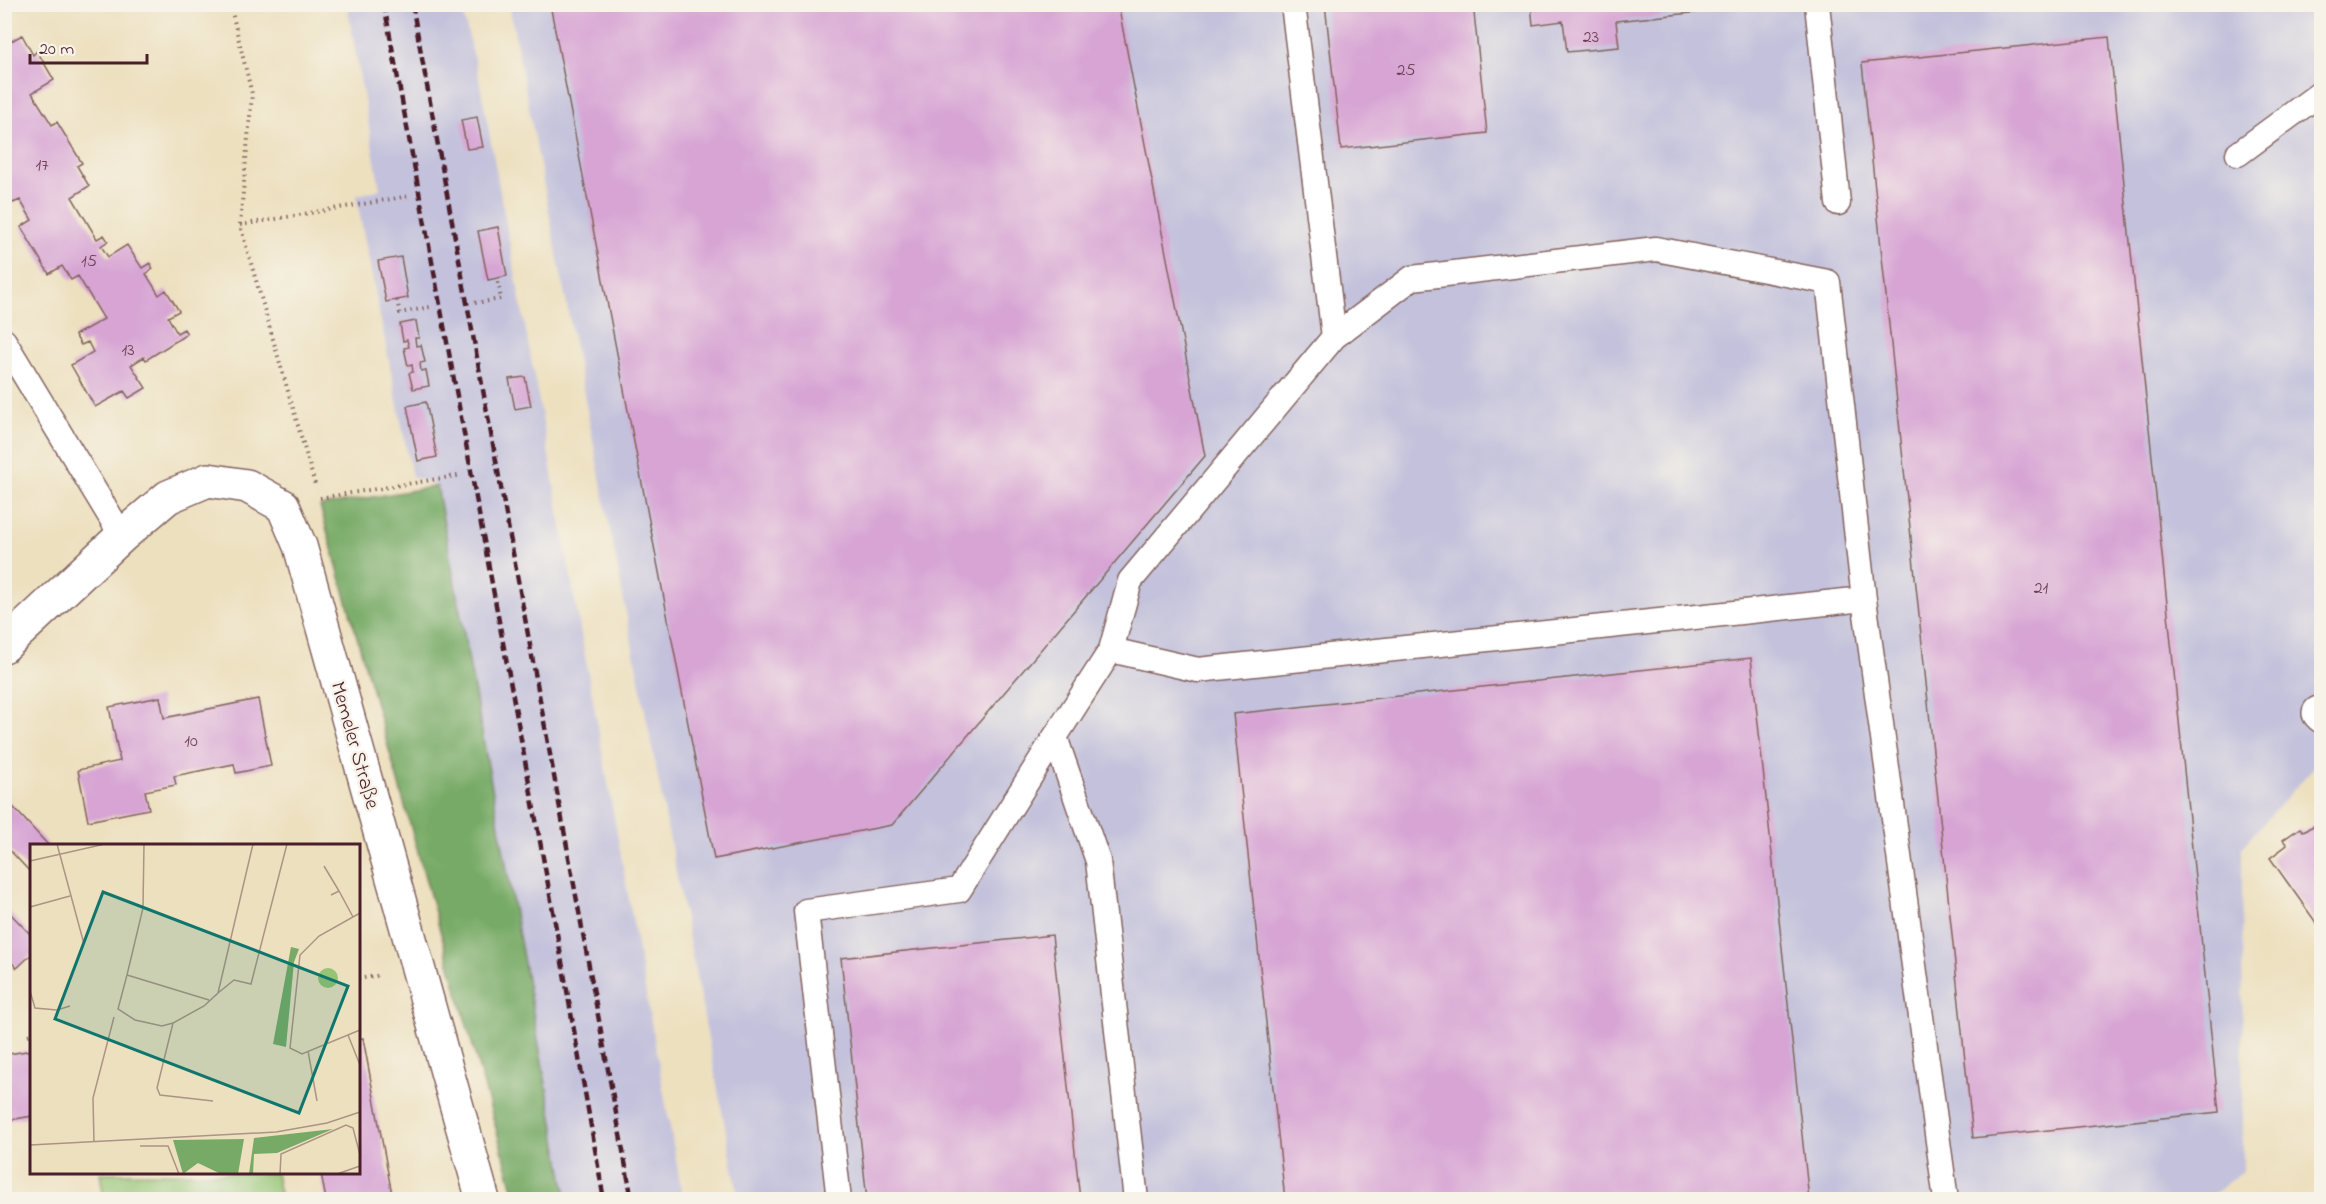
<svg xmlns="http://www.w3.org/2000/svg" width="2326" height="1204" viewBox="0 0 2326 1204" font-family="'Indie Flower',sans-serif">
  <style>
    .industrial { fill: #c3c1db }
    .green { fill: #94c474; stroke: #6f7250; stroke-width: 1.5 }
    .forest { fill: #7a6; stroke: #606448; stroke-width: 1.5 }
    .building { fill: #d7a4d4 }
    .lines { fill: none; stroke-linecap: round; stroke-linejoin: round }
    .lane-casing { stroke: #83635f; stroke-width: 27 }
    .street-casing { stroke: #83635f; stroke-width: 36 }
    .path { stroke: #83635f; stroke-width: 4; stroke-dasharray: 1.5 4.5; stroke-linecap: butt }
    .lane { stroke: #fff; stroke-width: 24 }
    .street { stroke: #fff; stroke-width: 33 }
    .rail { stroke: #4a1f2b; stroke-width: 4.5; stroke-dasharray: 9 4.5; stroke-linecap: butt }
    .labels { text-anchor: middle; stroke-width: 5; stroke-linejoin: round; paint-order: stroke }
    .number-label { font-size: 18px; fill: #6d4055 }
    .street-label { font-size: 21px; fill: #4a1f2b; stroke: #f7f3e8 }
    .inset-road { fill: none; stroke: #ac9384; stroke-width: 1.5 }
    .view { fill: #0f766e; fill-opacity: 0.15; stroke: #0f766e; stroke-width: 3 }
    .inset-edge { fill: none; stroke: #4a1f2b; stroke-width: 3 }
  </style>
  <rect width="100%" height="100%" fill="#f7f3e8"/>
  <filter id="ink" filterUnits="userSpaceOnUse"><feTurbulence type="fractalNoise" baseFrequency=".0167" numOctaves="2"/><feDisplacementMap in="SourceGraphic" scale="12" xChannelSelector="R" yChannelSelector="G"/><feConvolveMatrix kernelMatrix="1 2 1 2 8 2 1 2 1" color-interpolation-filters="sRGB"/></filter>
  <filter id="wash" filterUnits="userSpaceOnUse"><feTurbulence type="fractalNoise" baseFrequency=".008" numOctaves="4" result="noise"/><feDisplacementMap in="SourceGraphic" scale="24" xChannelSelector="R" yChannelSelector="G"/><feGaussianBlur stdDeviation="1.35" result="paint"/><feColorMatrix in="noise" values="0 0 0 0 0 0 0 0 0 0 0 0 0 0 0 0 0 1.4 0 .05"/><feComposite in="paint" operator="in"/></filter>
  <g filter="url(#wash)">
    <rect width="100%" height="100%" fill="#ede0bf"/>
    <!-- industrial -->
    <path class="industrial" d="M 347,5 L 461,5 L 479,78 L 541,412 L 683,1199 L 567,1199 L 437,486 L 412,476 L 356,196 L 380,189 Z
      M 509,5 L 2321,5 L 2321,759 L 2242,847 L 2243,1171 L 2205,1200 L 739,1199 Z"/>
    <!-- green -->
    <path class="green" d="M 100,1173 L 276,1173 L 281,1199 L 104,1199 Z"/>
    <!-- forest -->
    <path class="forest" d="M 437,486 L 567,1199 L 516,1199 L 320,506 Z"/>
    <g id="blocks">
      <!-- building -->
      <path class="building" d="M 550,4 L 1118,4 L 1205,456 L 892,825 L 714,859 Z
        M 1325,4 L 1473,4 L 1487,133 L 1341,149 Z
        M 1531,4 L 1747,4 L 1747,7 L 1616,21 L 1619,47 L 1567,52 L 1563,21 L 1533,25 Z
        M 22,35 L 33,55 L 37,51 L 54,80 L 32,93 L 52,125 L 57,122 L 82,163 L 77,166 L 89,186 L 72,197 L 97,239 L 104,235 L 108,241 L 101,246 L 108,257 L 127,245 L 142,268 L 150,263 L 153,269 L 146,274 L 159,295 L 166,290 L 179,311 L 168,317 L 177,333 L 184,329 L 187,334 L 146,360 L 144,357 L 131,365 L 146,388 L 129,398 L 124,391 L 95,407 L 71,365 L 93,352 L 88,342 L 81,345 L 75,335 L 104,319 L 78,276 L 71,280 L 62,266 L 49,274 L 21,227 L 32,220 L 20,200 L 13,203 L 4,188 L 4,181 L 8,179 L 4,172 L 4,161 L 7,159 L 4,154 L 4,45 Z
        M 2109,37 L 2219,1112 L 1973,1138 L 1862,63 Z
        M 477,117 L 483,147 L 467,149 L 461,120 Z
        M 498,227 L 507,276 L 488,280 L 478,231 Z
        M 401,257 L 408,298 L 386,302 L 378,261 Z
        M 416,321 L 419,338 L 415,338 L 416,346 L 421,345 L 425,362 L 420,363 L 421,371 L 426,370 L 429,386 L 413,389 L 409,373 L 413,372 L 412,365 L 408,366 L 404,348 L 409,347 L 407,340 L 403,341 L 400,324 Z
        M 525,377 L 531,406 L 515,409 L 509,379 Z
        M 426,402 L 437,457 L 418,461 L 407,406 Z
        M 1751,658 L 1809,1200 L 1285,1200 L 1233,714 Z
        M 160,697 L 164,718 L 258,699 L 271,766 L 236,773 L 234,764 L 174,776 L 176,785 L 145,791 L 149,809 L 88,821 L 78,770 L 120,761 L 109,707 Z
        M 4,797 L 49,846 L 32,846 L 32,874 L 4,844 Z
        M 2322,822 L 2322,931 L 2270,858 L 2287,845 L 2283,840 L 2300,828 L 2303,831 Z
        M 4,907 L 32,936 L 32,954 L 17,968 L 4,955 Z
        M 1052,935 L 1080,1200 L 867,1200 L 841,958 Z
        M 363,1038 L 393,1200 L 326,1200 L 321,1173 L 358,1173 L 358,1039 Z
        M 32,1050 L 32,1116 L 4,1121 L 4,1055 Z"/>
    </g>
  </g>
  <g filter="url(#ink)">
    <use href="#blocks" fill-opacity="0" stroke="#83635f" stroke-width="1.5"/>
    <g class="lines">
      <!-- lane casing -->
      <g class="lane-casing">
        <path id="lane" d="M 1817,4 L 1838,203
          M 2238,154 L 2322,92
          M 4,341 L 122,536
          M 1864,599 L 1946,1200
          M 1111,650 L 1198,670 L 1864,599 L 1828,282 L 1656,249 L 1412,278 L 1334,337
          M 839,1200 L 806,911 L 959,890 L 1055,737
          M 1136,1200 L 1098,861 L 1055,737 L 1111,650 L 1130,581 L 1334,337 L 1293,4"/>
      </g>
      <!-- street casing -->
      <g class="street-casing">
        <path id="street" d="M 4,646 L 122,536 L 168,497 L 208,480 L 247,486 L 283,506 L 300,546 L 483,1200
          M 2319,713 L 2322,716"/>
      </g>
      <!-- path -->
      <path class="path" d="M 230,4 L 252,94 L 240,225 L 316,488
        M 240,225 L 409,196
        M 397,300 L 400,313 L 430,307
        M 475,303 L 501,299 L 497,278
        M 320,498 L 462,475
        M 358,979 L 381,975
        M 28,1035 L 32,1034"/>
      <!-- lane -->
      <use href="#lane" class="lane"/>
      <!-- street -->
      <use href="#street" class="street"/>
      <!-- rail -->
      <path class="rail" d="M 384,4 L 553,911 L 604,1200
        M 412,4 L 632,1200"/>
    </g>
  </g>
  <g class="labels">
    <!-- number labels -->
    <g class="number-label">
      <text x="1591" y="42">23</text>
      <text x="1406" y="75">25</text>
      <text x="42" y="170">17</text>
      <text x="89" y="266">15</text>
      <text x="128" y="355">13</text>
      <text x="2041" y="593">21</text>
      <text x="191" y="746">10</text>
    </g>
    <!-- street labels -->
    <g class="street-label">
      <text transform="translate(356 745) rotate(74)" y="7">Memeler Straße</text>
    </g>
  </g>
  <!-- overview -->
  <g transform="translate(30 844)">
    <rect width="330" height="330" fill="#ede0bf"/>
    <path d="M288 134a10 10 0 1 1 20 0a10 10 0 1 1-20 0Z" fill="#94c474"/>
    <path d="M 261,103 L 269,105 L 264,118 L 256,203 L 243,200 ZM 303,285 L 247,309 L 224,310 L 223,330 L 219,330 L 224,294 ZM 214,295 L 208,330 L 191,330 L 168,319 L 153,330 L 143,296 Z" fill="#7a6"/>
    <path class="inset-road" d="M 27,0 L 54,100M 0,17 L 75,0M 294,22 L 309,47M 301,51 L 309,47 L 323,73M 0,63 L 40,52M 330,69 L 289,92 L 270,111 L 260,204 L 272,210 L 330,186M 97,131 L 113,64 L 114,0M 0,147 L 5,164 L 27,166 L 40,162M 188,149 L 204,136 L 221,140 L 257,0M 143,179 L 132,182 L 105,176 L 88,165 L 97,131 L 179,156M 318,191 L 330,221M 278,207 L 287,257M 183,257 L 130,251 L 127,244 L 143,179 L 174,162 L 188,149 L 223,0M 64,298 L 63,254 L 84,173M 0,301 L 246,288 L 297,279 L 330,268M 110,302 L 138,302 L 149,330M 250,330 L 251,310 L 316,281 L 323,284 L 330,311M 307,330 L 330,322"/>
    <path class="view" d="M 73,48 L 318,142 L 269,269 L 25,175 Z"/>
    <rect width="330" height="330" class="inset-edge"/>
  </g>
  <!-- margin -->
  <rect width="2326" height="1204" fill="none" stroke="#f7f3e8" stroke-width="24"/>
  <!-- scale -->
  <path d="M30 54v9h117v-9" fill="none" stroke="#4a1f2b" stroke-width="3"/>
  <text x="39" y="54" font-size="18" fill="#4a1f2b" stroke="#f7f3e8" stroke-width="4.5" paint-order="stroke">20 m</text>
</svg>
